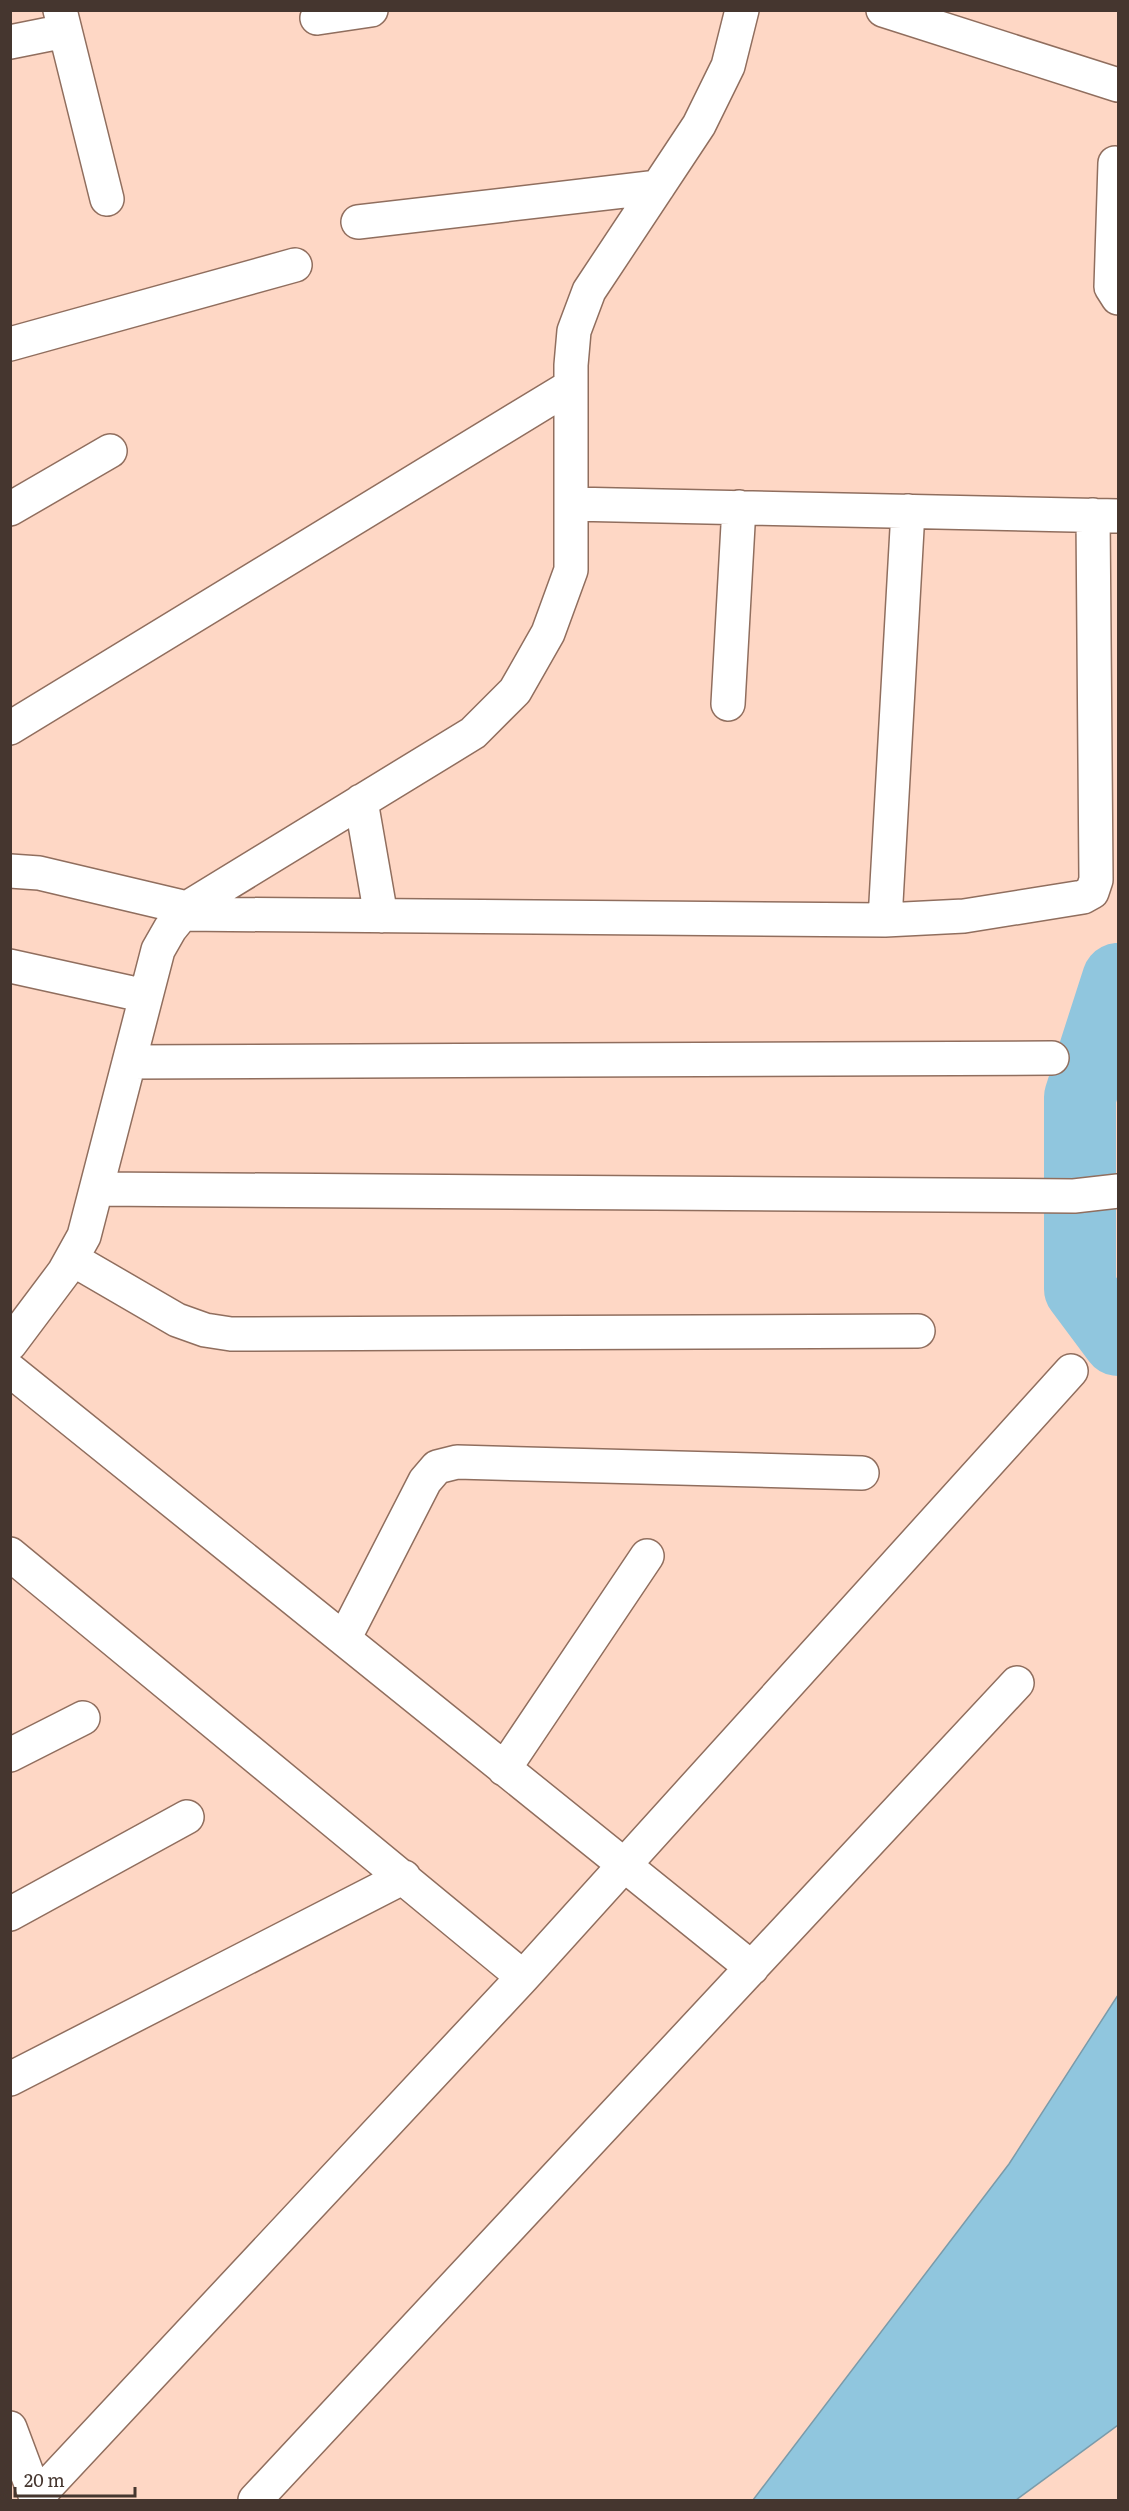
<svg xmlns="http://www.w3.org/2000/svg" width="1129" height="2511" viewBox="0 0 1129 2511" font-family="Literata,serif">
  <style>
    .water { fill: #90c6de; stroke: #7a9baa; stroke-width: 1.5 }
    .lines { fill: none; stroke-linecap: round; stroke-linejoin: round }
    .river { stroke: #90c6de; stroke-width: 72 }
    .minor-casing { stroke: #906e5e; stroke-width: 36 }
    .minor { stroke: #fff; stroke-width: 33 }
  </style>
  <rect width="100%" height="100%" fill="#fed7c5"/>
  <!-- water -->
  <path class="water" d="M 1118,1995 L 1118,2425 L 1016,2500 L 753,2500 L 1009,2164 Z"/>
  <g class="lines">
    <!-- river -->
    <path class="river" d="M 1118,979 L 1080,1097 L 1080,1289 L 1118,1340"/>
    <!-- minor casing -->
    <g class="minor-casing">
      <path id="minor" d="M 60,10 L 107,199
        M 883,10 L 1118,85
        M 317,18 L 371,10
        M 10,42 L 65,31
        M 1115,163 L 1111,287 L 1118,298
        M 358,222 L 658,187
        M 10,344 L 295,265
        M 571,504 L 1118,516
        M 10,509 L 110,451
        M 728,704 L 739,507
        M 10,728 L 571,386
        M 361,801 L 381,916
        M 10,871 L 39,873 L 187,908
        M 181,914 L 885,920 L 964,916 L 1083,897 L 1092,892 L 1096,880 L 1093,515
        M 885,920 L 908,511
        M 10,966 L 146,996
        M 129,1062 L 1052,1058
        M 97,1189 L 1074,1196 L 1118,1191
        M 72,1259 L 177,1320 L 205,1330 L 231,1334 L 918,1331
        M 10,1344 L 64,1272 L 84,1236 L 158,950 L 170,929 L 187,908 L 473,733 L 515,691 L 548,633 L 571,570 L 571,365 L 574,331 L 589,291 L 699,125 L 728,66 L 742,10
        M 10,1370 L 752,1968
        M 10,1554 L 523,1977
        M 344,1639 L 425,1481 L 437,1467 L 457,1462 L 862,1473
        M 10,1755 L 83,1718
        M 504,1769 L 647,1556
        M 10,1914 L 187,1817
        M 10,2079 L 404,1877
        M 10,2428 L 37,2500
        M 36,2498 L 523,1977 L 1071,1371
        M 255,2500 L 1017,1683"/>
    </g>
    <!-- minor -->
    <use href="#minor" class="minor"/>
  </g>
  <!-- border -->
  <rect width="1129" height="2511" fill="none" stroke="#45362f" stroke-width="24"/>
  <!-- scale -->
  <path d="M15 2487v9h120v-9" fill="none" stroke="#45362f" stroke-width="3"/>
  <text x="24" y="2487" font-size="18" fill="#45362f" stroke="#ffffff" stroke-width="4.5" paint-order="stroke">20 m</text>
</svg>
